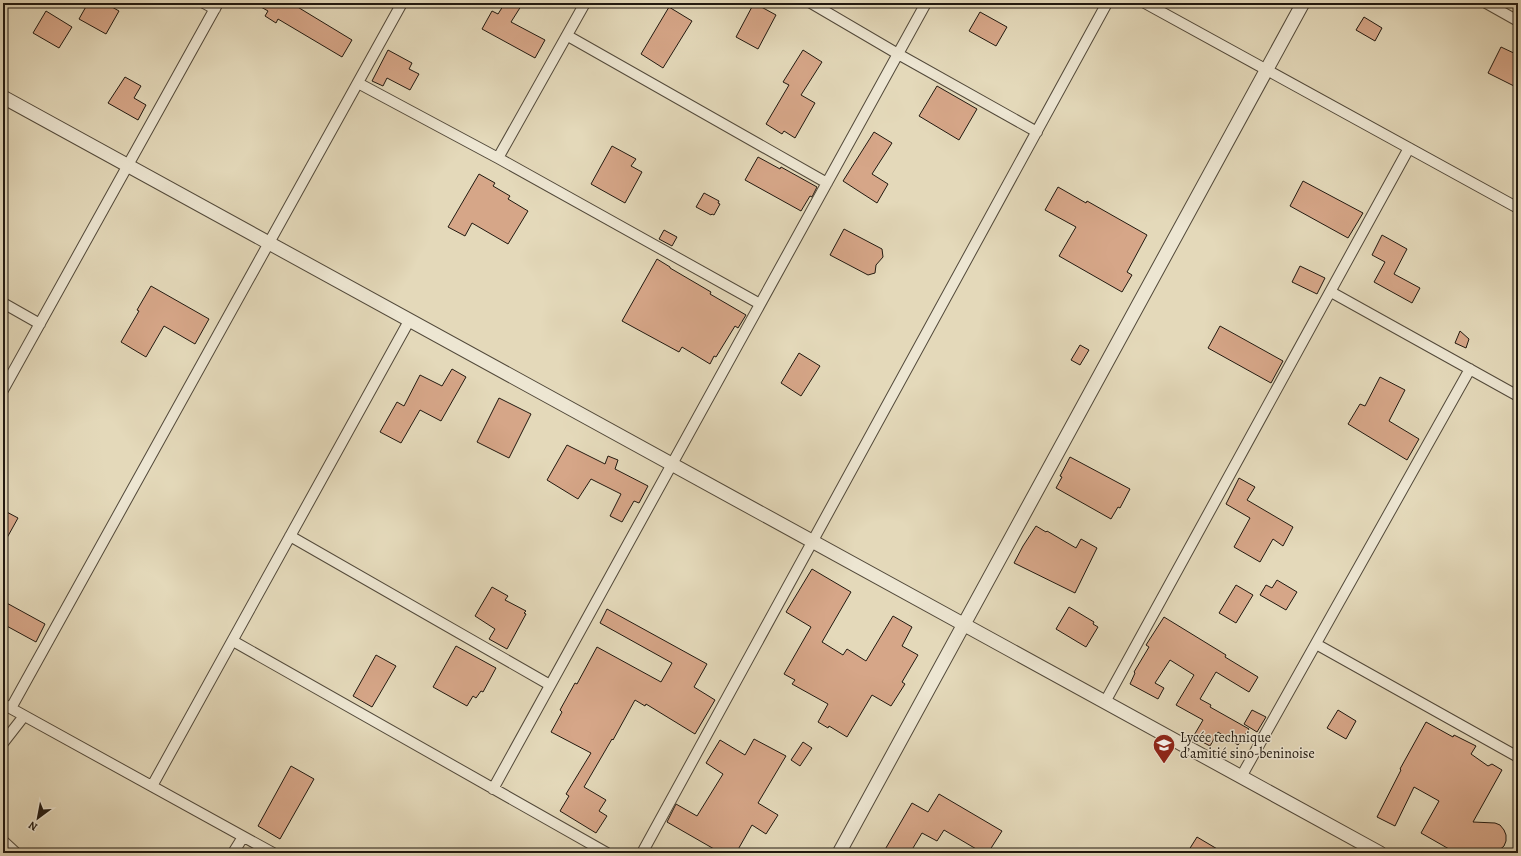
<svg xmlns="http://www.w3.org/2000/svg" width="1521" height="856" viewBox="0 0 1521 856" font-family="Alegreya,serif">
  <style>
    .building { fill: #d6a688; stroke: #211910 }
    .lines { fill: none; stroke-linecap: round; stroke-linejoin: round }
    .minor-casing { stroke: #52493a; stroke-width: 12 }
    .tertiary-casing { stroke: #52493a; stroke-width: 15 }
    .minor { stroke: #ede6d2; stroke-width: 10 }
    .tertiary { stroke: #ede6d2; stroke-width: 13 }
    .labels { text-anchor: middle; stroke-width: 3; stroke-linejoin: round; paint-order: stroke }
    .poi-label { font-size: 14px; fill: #211910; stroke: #ede6d2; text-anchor: start }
  </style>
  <rect width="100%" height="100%" fill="#e4d9ba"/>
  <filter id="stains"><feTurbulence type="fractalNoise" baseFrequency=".005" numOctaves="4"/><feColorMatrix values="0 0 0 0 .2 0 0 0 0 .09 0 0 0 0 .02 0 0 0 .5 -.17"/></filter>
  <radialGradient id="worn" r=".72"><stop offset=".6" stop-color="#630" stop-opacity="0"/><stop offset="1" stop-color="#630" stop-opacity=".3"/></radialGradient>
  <!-- building -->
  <path class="building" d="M 88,3 L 105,3 L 119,11 L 106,34 L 79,19 Z
    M 254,3 L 291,3 L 352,40 L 342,57 L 278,19 L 276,23 L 265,16 L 268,11 Z
    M 505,3 L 523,3 L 511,22 L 545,40 L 535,58 L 482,29 L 492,11 L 498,14 Z
    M 754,3 L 776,15 L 758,49 L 736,37 Z
    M 669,7 L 692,21 L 663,68 L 641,54 Z
    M 46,11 L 72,27 L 59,48 L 33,33 Z
    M 980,12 L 1007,27 L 996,46 L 969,31 Z
    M 1364,17 L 1382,28 L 1375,41 L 1356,30 Z
    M 1501,47 L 1518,55 L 1518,88 L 1488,73 Z
    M 388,50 L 412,63 L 409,69 L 419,74 L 410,90 L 387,78 L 383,86 L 372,81 Z
    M 803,50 L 822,62 L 801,95 L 815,103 L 795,138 L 784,131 L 782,134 L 766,124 L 789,85 L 783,82 Z
    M 125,77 L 141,86 L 134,98 L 146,105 L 138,120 L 108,103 Z
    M 937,86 L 977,109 L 959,140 L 919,116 Z
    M 874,132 L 892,143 L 872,174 L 888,184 L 877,203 L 843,181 Z
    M 612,146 L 636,159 L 631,166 L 642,172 L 625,203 L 591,184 Z
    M 758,157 L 780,169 L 781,167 L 817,187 L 812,197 L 810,196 L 801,211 L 745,180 Z
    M 479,174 L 495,183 L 493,186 L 510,196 L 508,199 L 528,211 L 508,244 L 472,223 L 465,236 L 448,227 Z
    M 1303,181 L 1363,213 L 1348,238 L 1290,206 Z
    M 1058,187 L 1086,203 L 1087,201 L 1147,235 L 1127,272 L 1132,275 L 1122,292 L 1059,256 L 1076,227 L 1045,210 Z
    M 704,193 L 719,201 L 718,203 L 720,204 L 714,215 L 712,214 L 711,215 L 696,207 Z
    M 844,229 L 882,249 L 883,257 L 876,265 L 875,273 L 868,275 L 830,255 Z
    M 664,230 L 677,237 L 672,246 L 659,239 Z
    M 1382,235 L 1407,249 L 1394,274 L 1420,288 L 1412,303 L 1374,282 L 1385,262 L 1372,255 Z
    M 657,259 L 670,267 L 670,268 L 711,292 L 710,294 L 746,315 L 738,328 L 735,326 L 716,357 L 714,356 L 710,364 L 682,347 L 679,352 L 622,321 Z
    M 1300,266 L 1325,278 L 1317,294 L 1292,282 Z
    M 151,286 L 209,319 L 195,344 L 164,326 L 146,357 L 121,342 L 139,311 L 137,310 Z
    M 1220,326 L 1283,361 L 1271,383 L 1208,348 Z
    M 1460,331 L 1469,339 L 1466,348 L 1455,343 Z
    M 1080,345 L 1089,350 L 1080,365 L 1071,360 Z
    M 799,353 L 820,366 L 801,396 L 781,383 Z
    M 452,369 L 466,377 L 441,421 L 420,410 L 401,443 L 380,432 L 397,402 L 404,406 L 420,375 L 442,386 Z
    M 1380,377 L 1405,390 L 1389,421 L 1419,439 L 1407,460 L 1348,424 L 1360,404 L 1365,406 Z
    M 499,398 L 531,414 L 509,458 L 477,442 Z
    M 567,445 L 605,464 L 608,456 L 618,460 L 615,469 L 648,486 L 639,503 L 634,501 L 622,522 L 610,516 L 621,494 L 591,479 L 578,499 L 547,480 Z
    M 1070,457 L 1130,489 L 1120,508 L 1118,507 L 1111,519 L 1056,488 L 1062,477 L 1060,476 Z
    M 1239,478 L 1255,487 L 1247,500 L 1293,527 L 1283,546 L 1273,539 L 1260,562 L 1234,547 L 1250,518 L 1226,504 Z
    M 3,510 L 18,518 L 3,545 Z
    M 1036,526 L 1046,532 L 1047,531 L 1076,548 L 1081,539 L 1097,548 L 1075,593 L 1014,563 L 1023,546 Z
    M 812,569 L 851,592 L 822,642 L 843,655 L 847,649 L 866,661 L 893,616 L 912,627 L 902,646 L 918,655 L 902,682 L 905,684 L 891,706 L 872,695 L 847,737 L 829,726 L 828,728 L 818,722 L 828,704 L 792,684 L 795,680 L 784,674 L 811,627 L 786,612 Z
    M 1277,580 L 1297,592 L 1286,610 L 1260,595 L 1266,585 L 1272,588 Z
    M 1236,585 L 1253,595 L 1236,623 L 1219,613 Z
    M 492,587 L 508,596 L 505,600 L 526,611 L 524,613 L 526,614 L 507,649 L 489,639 L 495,629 L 475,616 Z
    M 3,601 L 45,624 L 36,642 L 3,624 Z
    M 1069,607 L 1094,622 L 1093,624 L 1098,627 L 1086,647 L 1056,629 Z
    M 607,609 L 707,664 L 694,687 L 715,700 L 695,734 L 646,704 L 645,706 L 635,700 L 613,740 L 612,739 L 584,787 L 606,800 L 599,811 L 607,816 L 596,833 L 560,811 L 569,796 L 566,794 L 591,753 L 551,732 L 562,712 L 560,710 L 575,683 L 577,684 L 597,647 L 661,682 L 672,663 L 600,623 Z
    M 1164,617 L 1226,655 L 1225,657 L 1258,677 L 1249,692 L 1216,672 L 1200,699 L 1211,705 L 1210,707 L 1249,729 L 1238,745 L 1218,732 L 1210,746 L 1193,737 L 1203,720 L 1176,705 L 1194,675 L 1170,660 L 1155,683 L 1164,688 L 1158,699 L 1130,684 L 1135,673 L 1134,672 L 1149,647 L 1146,645 Z
    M 456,646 L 496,668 L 483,692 L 481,691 L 476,698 L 473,696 L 467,706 L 433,687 Z
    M 376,655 L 396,666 L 372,707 L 353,696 Z
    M 1252,710 L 1266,717 L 1257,732 L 1244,724 Z
    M 1338,710 L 1356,721 L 1346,739 L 1327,728 Z
    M 1426,722 L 1453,737 L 1454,735 L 1476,746 L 1471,754 L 1488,766 L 1492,764 L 1502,770 L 1473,822 L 1495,823 L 1500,825 L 1504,830 L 1506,835 L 1506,841 L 1504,846 L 1496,853 L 1456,853 L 1421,833 L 1439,801 L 1414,787 L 1395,826 L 1377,817 L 1401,770 L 1400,769 Z
    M 754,739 L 786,756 L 758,803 L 778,815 L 766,834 L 752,825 L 736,853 L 721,853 L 667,822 L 676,804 L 697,816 L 723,774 L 706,763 L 720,740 L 745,755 Z
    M 803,742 L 812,748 L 800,766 L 791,760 Z
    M 291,766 L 314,779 L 280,839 L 258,826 Z
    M 939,794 L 1002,831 L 988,853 L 983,853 L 944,830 L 937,841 L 922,833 L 910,853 L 883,853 L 912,803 L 928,812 Z
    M 1197,837 L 1224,853 L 1187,853 Z"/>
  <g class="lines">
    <!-- minor casing -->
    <g class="minor-casing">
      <path id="minor" d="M 204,3 L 215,9
        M 811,3 L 898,54 L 1037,132
        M 1145,3 L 1518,208
        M 1486,3 L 1518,21
        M 568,36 L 827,183
        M 358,83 L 498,158 L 760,304
        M 498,158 L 585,3
        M 1331,292 L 1518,396
        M 3,303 L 40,324
        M 3,390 L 218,3
        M 290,536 L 550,685
        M 233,641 L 607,853
        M 1316,644 L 1518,757
        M 1105,702 L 1409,148
        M 3,704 L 273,853
        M 11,708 L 402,3
        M 3,743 L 24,716
        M 1241,777 L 1470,369
        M 152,786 L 409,321
        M 493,789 L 926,3
        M 3,841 L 16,853
        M 233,853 L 243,837
        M 642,853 L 1107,3"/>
    </g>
    <!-- tertiary casing -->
    <g class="tertiary-casing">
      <path id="tertiary" d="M 3,97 L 1380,853
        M 839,853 L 1303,3"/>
    </g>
    <!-- minor -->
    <use href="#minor" class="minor"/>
    <!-- tertiary -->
    <use href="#tertiary" class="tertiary"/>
  </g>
  <!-- icons -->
  <defs>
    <g id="school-pin" transform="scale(1.15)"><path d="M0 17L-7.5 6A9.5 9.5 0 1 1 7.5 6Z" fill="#8f2418" stroke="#ede6d2"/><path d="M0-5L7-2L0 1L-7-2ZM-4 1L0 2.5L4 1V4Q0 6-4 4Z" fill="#fff"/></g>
  </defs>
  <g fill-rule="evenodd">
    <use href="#school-pin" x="1164" y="745"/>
  </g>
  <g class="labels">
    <!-- poi labels -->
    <g class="poi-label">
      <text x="1180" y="742">Lycée technique<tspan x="1180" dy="16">d’amitié sino-beninoise</tspan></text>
    </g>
  </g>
  <!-- margin -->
  <rect width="1521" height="856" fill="none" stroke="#e4d9ba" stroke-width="16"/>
  <rect x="4" y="4" width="1513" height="848" fill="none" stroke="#211910" stroke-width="2"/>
  <rect x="8" y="8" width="1505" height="840" fill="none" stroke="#211910"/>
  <!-- north arrow -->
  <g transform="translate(38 818) rotate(212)" stroke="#ede6d2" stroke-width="3" paint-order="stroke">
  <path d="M0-3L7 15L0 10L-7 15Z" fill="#211910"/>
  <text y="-6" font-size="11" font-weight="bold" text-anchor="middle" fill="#211910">N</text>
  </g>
  <rect width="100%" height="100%" filter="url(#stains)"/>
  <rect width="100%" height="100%" fill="url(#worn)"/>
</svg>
